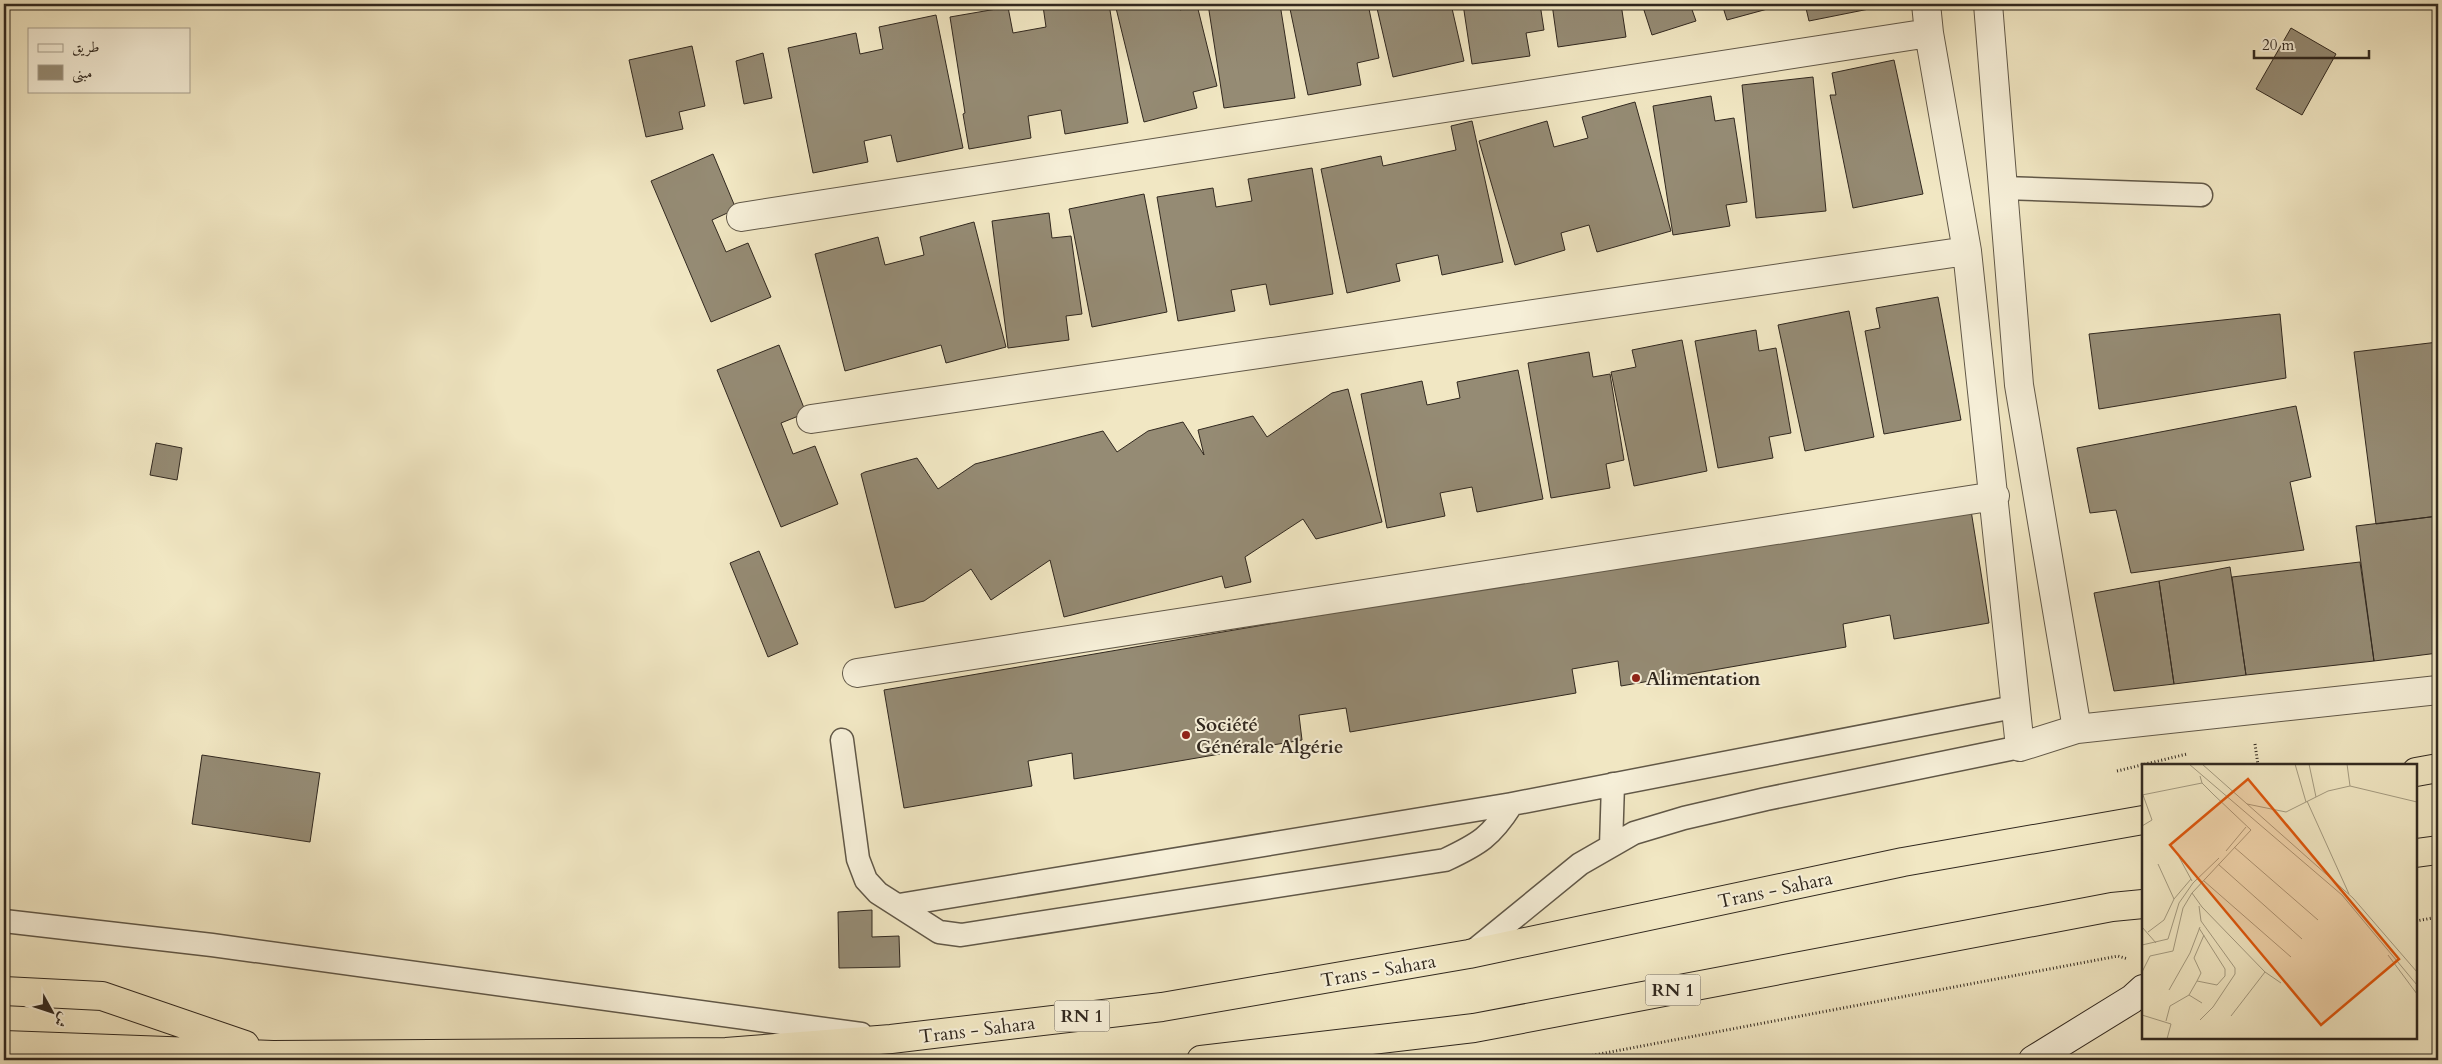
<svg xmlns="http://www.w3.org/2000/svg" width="2442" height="1064" viewBox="0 0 2442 1064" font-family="Cardo,Amiri,serif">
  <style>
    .building { fill: #958b74; stroke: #31281f }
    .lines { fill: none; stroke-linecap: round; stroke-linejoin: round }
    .lane-casing { stroke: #615848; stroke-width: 25 }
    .street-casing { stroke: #615848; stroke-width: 30 }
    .secondary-casing { stroke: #31281f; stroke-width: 30 }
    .highway-casing { stroke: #31281f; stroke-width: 30 }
    .path { stroke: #31281f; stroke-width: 3; stroke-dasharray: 1 2.5; stroke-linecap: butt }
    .lane { stroke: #f6efd8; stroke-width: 22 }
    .street { stroke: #f6efd8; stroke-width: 28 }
    .secondary { stroke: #f6efd8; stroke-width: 28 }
    .highway { stroke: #f1e7c3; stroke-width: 28 }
    .poi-dot { fill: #8f2418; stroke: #f6efd8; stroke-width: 2 }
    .labels { text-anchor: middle; stroke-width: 4; stroke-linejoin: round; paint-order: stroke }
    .shield { fill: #f6efd8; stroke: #6c6456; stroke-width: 1 }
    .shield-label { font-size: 18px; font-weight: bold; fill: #31281f }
    .poi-label { font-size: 19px; font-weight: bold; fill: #31281f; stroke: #f6efd8; text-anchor: start }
    .street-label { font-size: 19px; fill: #31281f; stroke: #f6efd8 }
    .inset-road { fill: none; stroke: #a49b81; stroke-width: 1 }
    .view { fill: #df570d; fill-opacity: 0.15; stroke: #df570d; stroke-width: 2.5 }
    .inset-edge { fill: none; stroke: #31281f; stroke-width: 2.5 }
  </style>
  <rect width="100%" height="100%" fill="#f1e7c3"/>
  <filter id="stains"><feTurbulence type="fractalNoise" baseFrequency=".004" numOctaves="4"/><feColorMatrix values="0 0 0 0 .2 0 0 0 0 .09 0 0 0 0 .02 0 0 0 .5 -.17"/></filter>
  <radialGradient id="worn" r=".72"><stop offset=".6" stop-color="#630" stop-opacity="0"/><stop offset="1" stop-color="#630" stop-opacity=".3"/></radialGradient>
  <!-- building -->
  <path class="building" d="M 1056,4 L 1109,4 L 1128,123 L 1065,134 L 1061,110 L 1028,116 L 1031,138 L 969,149 L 963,114 L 965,113 L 950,17 L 1008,7 L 1013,33 L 1046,27 L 1043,6 Z
    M 1115,4 L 1178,4 L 1180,10 L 1197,5 L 1217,86 L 1193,92 L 1197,108 L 1144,122 Z
    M 1208,4 L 1280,4 L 1295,98 L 1224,108 Z
    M 1289,4 L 1368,4 L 1379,58 L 1357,63 L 1361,85 L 1308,95 Z
    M 1376,4 L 1451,4 L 1464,61 L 1393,77 Z
    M 1463,4 L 1540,4 L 1544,30 L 1526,33 L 1530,56 L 1472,64 Z
    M 1552,4 L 1621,4 L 1626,37 L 1558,47 Z
    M 1642,4 L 1690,4 L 1696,21 L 1652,35 Z
    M 1722,4 L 1786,4 L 1727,20 Z
    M 1805,4 L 1883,4 L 1884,6 L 1809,21 Z
    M 936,15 L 963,148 L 897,162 L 891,135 L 864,141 L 868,162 L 813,173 L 788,48 L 856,33 L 860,54 L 883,49 L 879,27 Z
    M 2291,28 L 2336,54 L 2302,115 L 2256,89 Z
    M 692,46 L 705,106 L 679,112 L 683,129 L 646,137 L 629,60 Z
    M 763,53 L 772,98 L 744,104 L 736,61 Z
    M 1894,60 L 1923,194 L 1853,208 L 1830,95 L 1836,95 L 1832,73 Z
    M 1813,77 L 1826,211 L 1756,218 L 1742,85 Z
    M 1711,96 L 1715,121 L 1734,118 L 1747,202 L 1726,205 L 1730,226 L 1673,235 L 1653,106 Z
    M 1635,102 L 1671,231 L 1597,252 L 1589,225 L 1561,233 L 1565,250 L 1515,265 L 1479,141 L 1547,121 L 1554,147 L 1588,138 L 1582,117 Z
    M 1472,121 L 1503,262 L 1442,275 L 1438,255 L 1396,264 L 1400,281 L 1347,293 L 1321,169 L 1381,156 L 1383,166 L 1456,150 L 1451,126 Z
    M 713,154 L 736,209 L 712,220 L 726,252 L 748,243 L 771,297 L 711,322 L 651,181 Z
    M 1312,168 L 1333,294 L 1270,305 L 1266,284 L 1231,290 L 1235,311 L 1178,321 L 1157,197 L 1213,188 L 1216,207 L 1252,201 L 1248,179 Z
    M 1144,194 L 1167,312 L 1092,327 L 1069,209 Z
    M 1049,213 L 1052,238 L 1071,236 L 1082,314 L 1066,316 L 1069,340 L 1008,348 L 992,221 Z
    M 974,222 L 1006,347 L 946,363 L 941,345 L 845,371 L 815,254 L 878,237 L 885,265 L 924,255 L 920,237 Z
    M 1938,297 L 1961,420 L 1884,434 L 1865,331 L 1880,328 L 1876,308 Z
    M 1849,311 L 1874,437 L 1805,451 L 1778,325 Z
    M 2280,314 L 2286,378 L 2099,409 L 2089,334 Z
    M 1756,330 L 1759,351 L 1776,348 L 1791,433 L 1769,437 L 1773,458 L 1718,468 L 1695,341 Z
    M 1682,340 L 1707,471 L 1634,486 L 1611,372 L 1636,367 L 1632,350 Z
    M 2438,342 L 2438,516 L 2376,524 L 2354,352 Z
    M 779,345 L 806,413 L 781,423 L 793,454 L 815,446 L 838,504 L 781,527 L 717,370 Z
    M 1589,352 L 1593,377 L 1610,374 L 1624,460 L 1606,464 L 1610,488 L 1551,498 L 1528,363 Z
    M 1518,370 L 1543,499 L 1477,512 L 1472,487 L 1440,493 L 1445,516 L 1387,528 L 1361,394 L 1422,381 L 1427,405 L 1460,398 L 1457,382 Z
    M 1348,389 L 1382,522 L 1316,539 L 1303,519 L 1245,557 L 1251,582 L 1225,588 L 1222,576 L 1064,617 L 1050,560 L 991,600 L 971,569 L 924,601 L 895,608 L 861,474 L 865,472 L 917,458 L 938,489 L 975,464 L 1103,431 L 1117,452 L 1148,431 L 1183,422 L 1204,455 L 1198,430 L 1253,416 L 1267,437 L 1332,393 Z
    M 2296,406 L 2311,477 L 2290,482 L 2304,550 L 2131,573 L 2116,510 L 2090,513 L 2077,448 Z
    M 156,443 L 182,448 L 177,480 L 150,475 Z
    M 1970,504 L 1989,623 L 1894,639 L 1890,615 L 1843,624 L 1846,647 L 1621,686 L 1618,661 L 1572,669 L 1576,693 L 1350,732 L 1346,708 L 1299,715 L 1302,740 L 1074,779 L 1072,753 L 1028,761 L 1032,786 L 904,808 L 884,690 Z
    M 2438,516 L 2438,653 L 2374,661 L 2356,526 Z
    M 759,551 L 798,644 L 768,657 L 730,563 Z
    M 2360,562 L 2374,661 L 2246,675 L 2232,577 Z
    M 2230,567 L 2246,675 L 2174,684 L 2159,581 Z
    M 2159,581 L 2174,684 L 2114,691 L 2094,593 Z
    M 202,755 L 320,773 L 310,842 L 192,824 Z
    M 872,910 L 872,937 L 899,936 L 900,967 L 839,968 L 838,912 Z"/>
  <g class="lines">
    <!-- lane casing -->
    <g class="lane-casing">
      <path id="lane" d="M 2003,188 L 2201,195
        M 842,740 L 858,859 L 866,880 L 878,893 L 939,932 L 961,935 L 1445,860 C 1479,844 1491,837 1512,804
        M 1611,846 L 1613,784
        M 899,905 L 1512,804 L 2014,707
        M 4,921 L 212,945 L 861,1034
        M 1471,953 L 1580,864 L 1634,833 L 1684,818 L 1766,799 L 2020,747"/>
    </g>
    <!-- street casing -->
    <g class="street-casing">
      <path id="street" d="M 1926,4 L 1929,33 L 1967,251 L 2020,747 L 2077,729 L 2438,690
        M 1988,4 L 2019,385 L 2077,729
        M 741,217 L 1929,33
        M 811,419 L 1967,251
        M 857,673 L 1995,496"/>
    </g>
    <!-- secondary casing -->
    <g class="secondary-casing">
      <path id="secondary" d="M 2033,1060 L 2132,999 L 2143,989"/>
    </g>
    <!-- highway casing -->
    <g class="highway-casing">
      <path id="highway" d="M 2416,772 L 2438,768
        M 2416,853 L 2438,850
        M 4,991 L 102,996 L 245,1045
        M 4,1045 L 273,1055 L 726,1052 L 891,1039 L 1162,1007 L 1469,954 L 1903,862 L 2143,820
        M 1201,1060 L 1474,1028 L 2112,907 L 2143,904"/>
    </g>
    <!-- path -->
    <path class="path" d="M 2255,744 L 2258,765
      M 2117,771 L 2187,754
      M 2416,921 L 2438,917
      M 1568,1060 L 2118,956 L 2128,959"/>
    <!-- lane -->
    <use href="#lane" class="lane"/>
    <!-- street -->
    <use href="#street" class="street"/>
    <!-- secondary -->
    <use href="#secondary" class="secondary"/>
    <!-- highway -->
    <use href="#highway" class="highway"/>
  </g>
  <!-- markers -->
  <g class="poi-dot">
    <circle cx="1636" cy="678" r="5"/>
    <circle cx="1186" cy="735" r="5"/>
  </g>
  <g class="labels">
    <!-- shield labels -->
    <g class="shield">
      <rect x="1645.5" y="974.5" width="55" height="31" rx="4"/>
      <rect x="1054.5" y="1000.5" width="55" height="31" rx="4"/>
    </g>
    <g class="shield-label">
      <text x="1673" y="996">RN 1</text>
      <text x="1082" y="1022">RN 1</text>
    </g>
    <!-- poi labels -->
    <g class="poi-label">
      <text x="1646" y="685">Alimentation</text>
      <text x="1196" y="731">Société<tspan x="1196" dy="22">Générale Algérie</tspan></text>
    </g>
    <!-- street labels -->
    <g class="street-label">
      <text transform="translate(1775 889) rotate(-12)" y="7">Trans - Sahara</text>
      <text transform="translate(1378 970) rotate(-10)" y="7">Trans - Sahara</text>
      <text transform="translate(977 1029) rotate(-7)" y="7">Trans - Sahara</text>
    </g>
  </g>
  <!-- overview -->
  <g transform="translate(2142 764)">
    <rect width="275" height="275" fill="#f1e7c3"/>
    <path class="inset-road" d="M 47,0 L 200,131 L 275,221M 60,0 L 211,134 L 275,208M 153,0 L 164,38M 167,0 L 174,33M 205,0 L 208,22M 58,12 L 60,19 L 72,31 L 109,66 L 50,129 L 60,143 L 123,208 L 139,219M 0,31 L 60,19M 165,37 L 207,130M 105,40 L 144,48 L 186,27 L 208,22 L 275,38M 0,62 L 10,56 L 1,31M 92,83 L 176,156M 84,87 L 104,63M 37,93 L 50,117M 16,100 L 32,135 L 49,115M 76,100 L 160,175M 62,117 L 149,193M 57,142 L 59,157 L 93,204 L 93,210 L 71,243 L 58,256M 0,163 L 14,179M 6,168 L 22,156 L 32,135M 0,181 L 26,175 L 37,139 L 51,119 L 77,94M 246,191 L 275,230M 0,208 L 8,192 L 31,187 L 41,144 L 50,129M 55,217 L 59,209 L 52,194 L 62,171M 27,226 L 48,189 L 58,163M 47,231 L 60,239M 0,251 L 29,260 L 25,275M 89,252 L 123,208M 24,257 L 28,242 L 47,231 L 55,217 L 75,221 L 83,212 L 83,205 L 57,164"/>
    <path class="view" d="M 106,15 L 257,195 L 179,261 L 28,81 Z"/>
    <rect width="275" height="275" class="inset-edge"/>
  </g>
  <!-- margin -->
  <rect width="2442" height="1064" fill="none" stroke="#f1e7c3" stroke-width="20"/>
  <rect x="5" y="5" width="2432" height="1054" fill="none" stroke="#31281f" stroke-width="2.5"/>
  <rect x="10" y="10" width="2422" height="1044" fill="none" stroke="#31281f"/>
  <!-- legend -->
  <rect x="28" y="28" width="162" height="65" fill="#f6efd8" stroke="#a79f8e"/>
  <rect x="38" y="44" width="25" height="8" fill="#f6efd8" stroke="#a79f8e"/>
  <text x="72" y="52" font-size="15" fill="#31281f">طريق</text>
  <rect x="38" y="65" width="25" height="15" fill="#958b74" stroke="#a79f8e"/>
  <text x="72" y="78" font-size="15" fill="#31281f">مبنى</text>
  <!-- north arrow -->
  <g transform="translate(52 1012) rotate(130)" stroke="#f6efd8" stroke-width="4" paint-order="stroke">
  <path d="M0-4L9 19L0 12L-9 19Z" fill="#31281f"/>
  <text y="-8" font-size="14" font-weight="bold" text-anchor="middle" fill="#31281f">ش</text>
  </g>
  <!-- scale -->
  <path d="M2254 50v8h115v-8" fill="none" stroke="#31281f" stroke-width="2.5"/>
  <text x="2262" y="50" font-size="15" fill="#31281f" stroke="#f6efd8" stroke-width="4" paint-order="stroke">20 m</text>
  <rect width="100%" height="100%" filter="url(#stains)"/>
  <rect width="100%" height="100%" fill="url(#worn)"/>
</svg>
